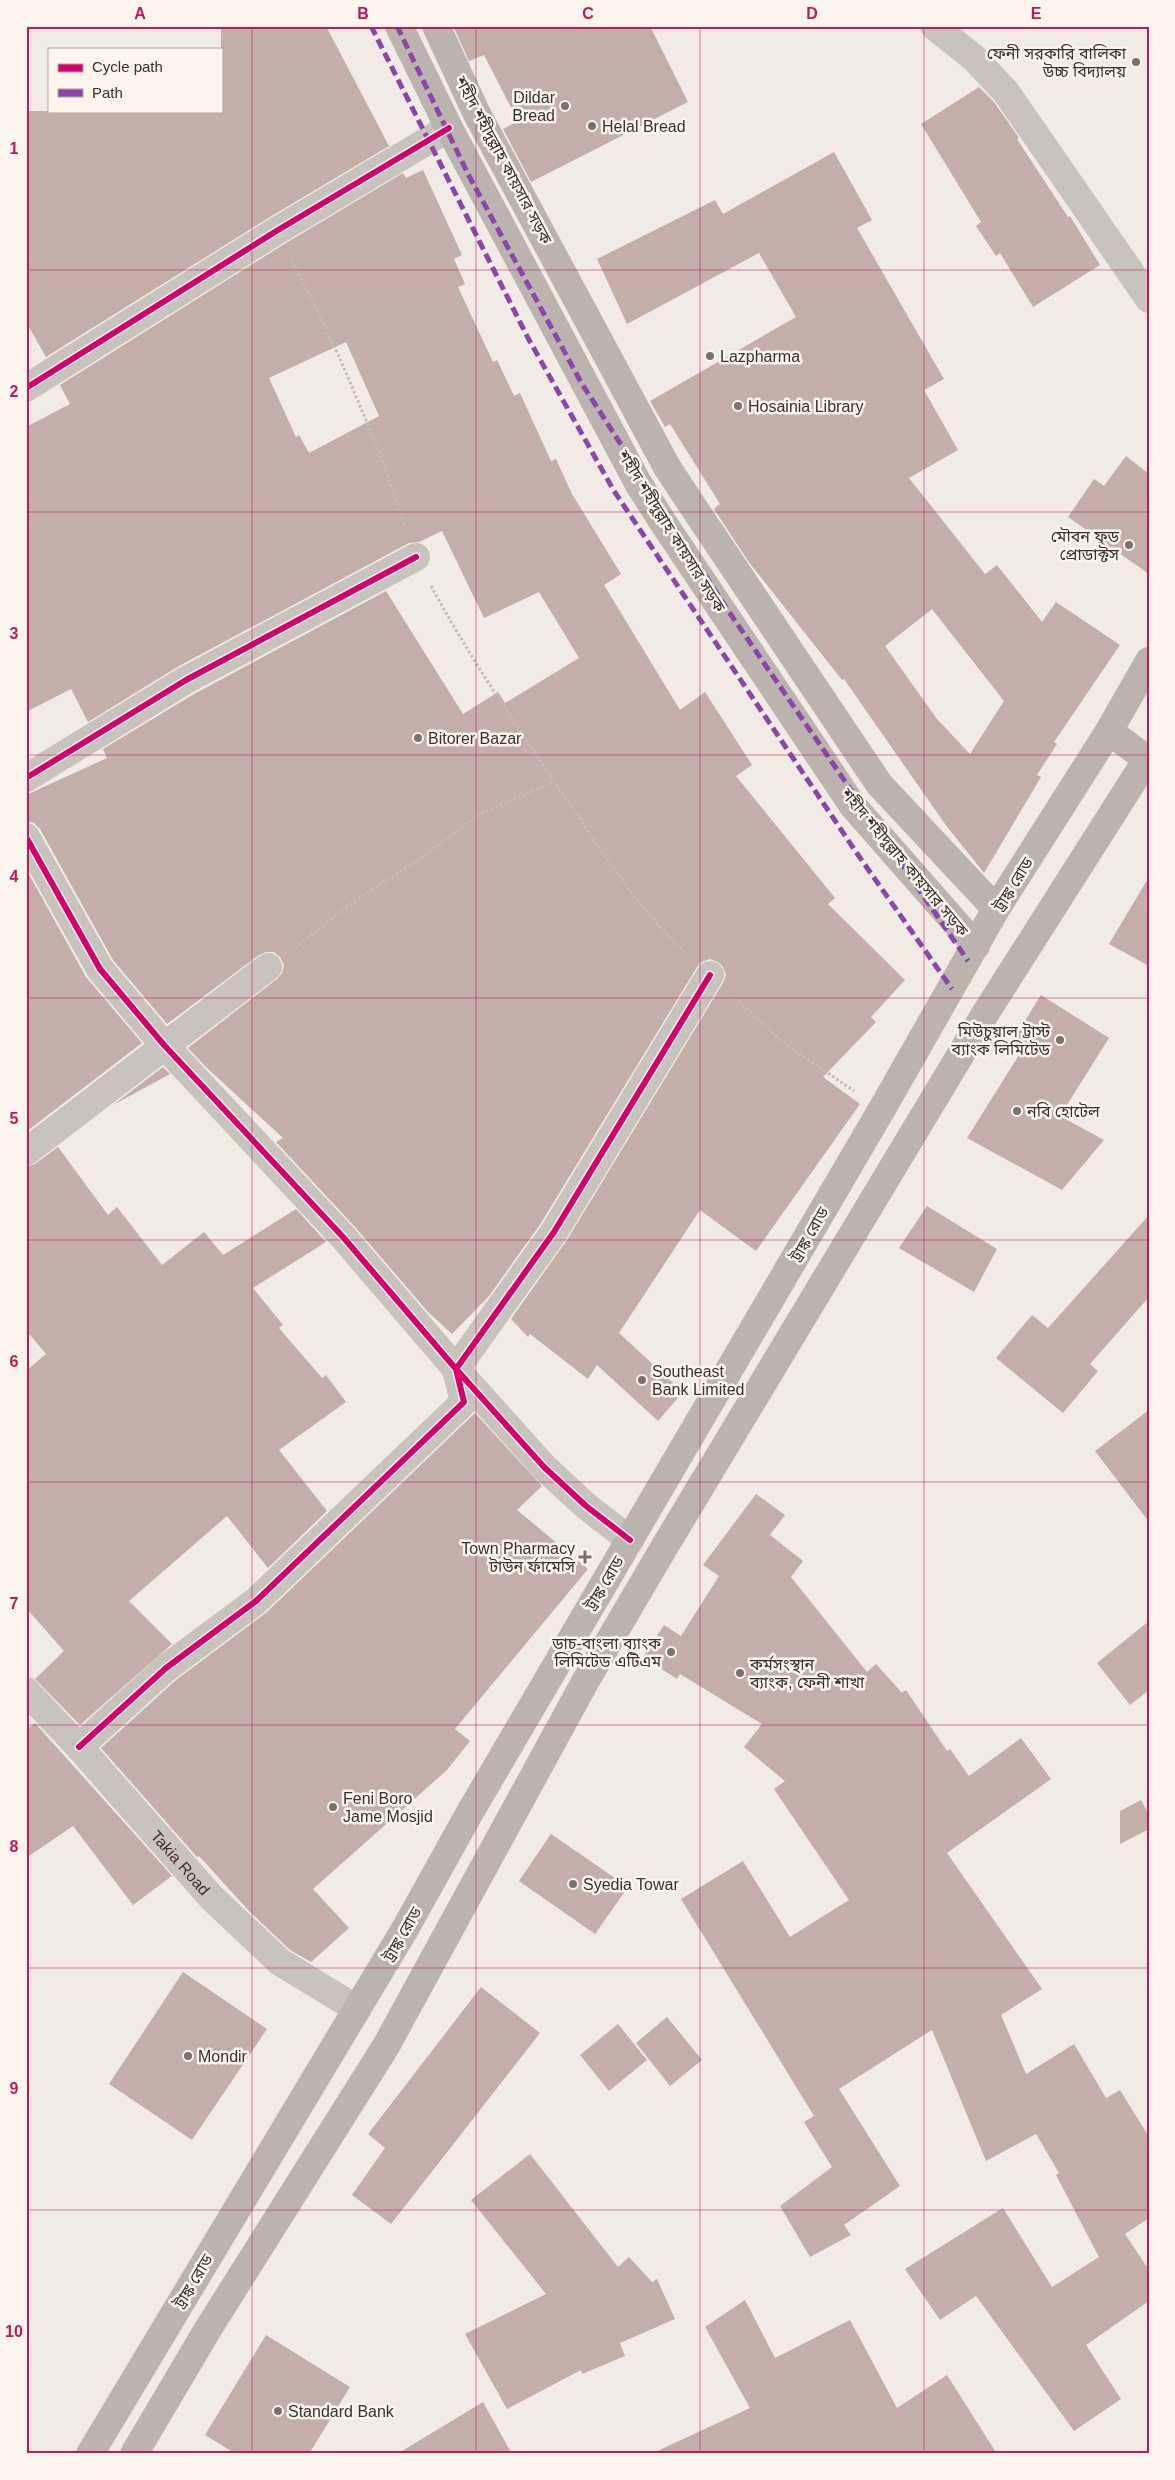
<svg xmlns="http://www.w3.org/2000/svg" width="1175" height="2480" viewBox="0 0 1175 2480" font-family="Arial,'Noto Sans Bengali',sans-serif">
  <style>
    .building { fill: #c3afa7; fill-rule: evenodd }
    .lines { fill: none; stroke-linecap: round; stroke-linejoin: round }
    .path { stroke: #c2bbb6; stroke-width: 3; stroke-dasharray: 2.5 2.5; stroke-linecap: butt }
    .street { stroke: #c9c3be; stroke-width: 28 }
    .secondary { stroke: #bab3ae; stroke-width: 28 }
    .quiet { stroke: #8e44ad; stroke-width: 5; stroke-dasharray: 10 5; stroke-linecap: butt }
    .cycleway-casing { stroke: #fbf5ee; stroke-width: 9 }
    .cycleway { stroke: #d6006c; stroke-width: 6 }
    .grid { fill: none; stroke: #c2185b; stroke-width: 1; stroke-opacity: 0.55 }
    .poi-dot { fill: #7a716c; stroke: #fbf5ee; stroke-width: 2 }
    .labels { text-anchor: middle; stroke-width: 5; stroke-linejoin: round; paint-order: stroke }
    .poi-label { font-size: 16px; fill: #3b302b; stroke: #fbf5ee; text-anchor: start }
    .street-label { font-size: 16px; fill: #3b302b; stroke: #fbf5ee }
    .neatline { fill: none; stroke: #c2185b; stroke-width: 2 }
    .grid-label { font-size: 16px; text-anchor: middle; font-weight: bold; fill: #c2185b }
  </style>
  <rect width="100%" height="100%" fill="#f0ebe5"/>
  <!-- building -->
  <path class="building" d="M 221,26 L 326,26 L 389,146 L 270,217 L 46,357 L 26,322 L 26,111 L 221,111 Z
    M 453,26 L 650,26 L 688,102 L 531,182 L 503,129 L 518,121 L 484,55 L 469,61 Z
    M 979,87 L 994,102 L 1019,138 L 1017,139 L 1068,217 L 1070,216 L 1100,265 L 1033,307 L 1000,253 L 996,256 L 976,226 L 981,222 L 921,124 Z
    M 834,152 L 872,220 L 857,228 L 944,379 L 924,390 L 958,450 L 909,478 L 985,574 L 997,565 L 1042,622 L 1056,602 L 1120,645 L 1054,742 L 1057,744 L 1037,775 L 1041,777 L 984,873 L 945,824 L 844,679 L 842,680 L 748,561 L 714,509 L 720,504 L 670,424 L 665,427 L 650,401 L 796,317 L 759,253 L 627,324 L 597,259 L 715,200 L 723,214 ZM 932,609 L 1004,701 L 970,754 L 937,719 L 885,646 Z
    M 423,170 L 462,255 L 454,259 L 465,284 L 458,287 L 493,362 L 497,360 L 514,396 L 520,393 L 551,461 L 556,459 L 572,494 L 621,574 L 604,585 L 680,710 L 705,692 L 752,765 L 736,776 L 835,898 L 828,904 L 905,980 L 871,1017 L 876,1022 L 823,1077 L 860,1104 L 756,1251 L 700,1210 L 619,1333 L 683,1392 L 658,1421 L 597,1365 L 588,1379 L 530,1334 L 528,1337 L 511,1319 L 567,1240 L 723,983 L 726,975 L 723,967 L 718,962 L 710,959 L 702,962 L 697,967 L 541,1223 L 489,1296 L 452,1334 L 428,1312 L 355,1227 L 276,1142 L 283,1138 L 207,1068 L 188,1048 L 277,979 L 282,973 L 284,965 L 280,957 L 274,952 L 266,952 L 259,955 L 167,1024 L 113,960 L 40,829 L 34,823 L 26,821 L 26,795 L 107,758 L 103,749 L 194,694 L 386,591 L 463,714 L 498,692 L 505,703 L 579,658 L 539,592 L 484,618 L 442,531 L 419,542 L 409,543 L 179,666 L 88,722 L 71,689 L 26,712 L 26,427 L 70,404 L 60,385 L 286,243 L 403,173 L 406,178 ZM 346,342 L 379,416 L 309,453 L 299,435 L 296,437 L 269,378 Z
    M 1126,456 L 1149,474 L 1149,574 L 1068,517 L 1094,479 L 1104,486 Z
    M 26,869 L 86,977 L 142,1043 L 26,1132 Z
    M 1149,877 L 1149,966 L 1109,944 Z
    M 1041,995 L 1109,1038 L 1060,1116 L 1104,1140 L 1062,1190 L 967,1138 L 1022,1050 L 1011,1043 Z
    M 163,1067 L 170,1074 L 113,1105 Z
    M 58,1147 L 108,1215 L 117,1207 L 162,1265 L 204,1232 L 223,1255 L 296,1209 L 326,1242 L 253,1288 L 283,1325 L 279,1328 L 322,1378 L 326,1375 L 346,1402 L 279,1450 L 327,1511 L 268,1568 L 227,1516 L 129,1601 L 172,1644 L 80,1725 L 35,1679 L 64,1651 L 26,1608 L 26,1371 L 46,1354 L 26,1330 L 26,1167 L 35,1164 Z
    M 927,1206 L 997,1249 L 974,1292 L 899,1248 Z
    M 1149,1215 L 1149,1297 L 1090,1364 L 1098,1371 L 1063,1413 L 996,1358 L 1032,1315 L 1048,1328 Z
    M 1149,1410 L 1149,1522 L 1095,1451 Z
    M 475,1413 L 542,1486 L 517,1510 L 588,1569 L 455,1729 L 470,1741 L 447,1770 L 313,1889 L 349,1928 L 311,1962 L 290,1950 L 249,1911 L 199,1856 L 197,1857 L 101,1748 L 176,1680 L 267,1612 Z
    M 756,1494 L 785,1515 L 770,1535 L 803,1561 L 791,1577 L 867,1672 L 876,1664 L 902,1693 L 906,1690 L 947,1751 L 950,1749 L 969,1776 L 1021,1738 L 1051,1779 L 947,1853 L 1042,1989 L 1001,2015 L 1026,2074 L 1074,2044 L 1106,2098 L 1120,2090 L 1149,2137 L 1149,2218 L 1125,2234 L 1149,2270 L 1149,2301 L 1086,2345 L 1121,2399 L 1074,2431 L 976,2296 L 940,2320 L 905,2269 L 1003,2208 L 1052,2287 L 1099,2257 L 1056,2175 L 1059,2173 L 1036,2134 L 986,2161 L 932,2030 L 839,2089 L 900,2186 L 844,2225 L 851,2235 L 810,2257 L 780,2206 L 832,2167 L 804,2122 L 814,2116 L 681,1899 L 743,1861 L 790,1937 L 849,1900 L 774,1789 L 785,1781 L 744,1747 L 762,1724 L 680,1674 L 677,1679 L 643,1657 L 664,1625 L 681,1636 L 719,1576 L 703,1565 Z
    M 1149,1621 L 1149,1690 L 1130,1705 L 1097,1663 Z
    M 35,1723 L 172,1876 L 133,1905 L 73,1826 L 26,1858 L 26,1730 Z
    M 1141,1800 L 1149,1815 L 1149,1829 L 1120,1844 L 1120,1811 Z
    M 551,1834 L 628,1887 L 595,1934 L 519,1881 Z
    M 183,1972 L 267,2029 L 192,2140 L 109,2084 Z
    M 481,1987 L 540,2033 L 391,2224 L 352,2195 L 385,2148 L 368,2134 Z
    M 667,2017 L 702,2060 L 670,2086 L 636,2043 Z
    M 618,2024 L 647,2060 L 609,2091 L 580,2055 Z
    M 530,2154 L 618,2267 L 629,2257 L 652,2282 L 657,2279 L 675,2319 L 620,2343 L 625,2356 L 582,2374 L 581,2370 L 507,2409 L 465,2334 L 546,2294 L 471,2200 Z
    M 745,2300 L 775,2358 L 850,2320 L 897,2408 L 947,2375 L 997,2454 L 651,2454 L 750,2408 L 705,2327 Z
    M 266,2335 L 350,2387 L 309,2454 L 236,2454 L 205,2435 Z
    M 483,2402 L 512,2454 L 397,2454 Z"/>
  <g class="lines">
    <!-- path -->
    <path class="path" d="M 292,260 L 338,354 L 377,446 L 405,526
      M 431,586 C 473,663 522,735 571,806 C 606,857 639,910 685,952
      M 295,948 L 346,907 L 417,861 L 478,815 L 554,782
      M 735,998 L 780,1040 L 854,1091"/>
    <!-- street -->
    <g class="street">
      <path d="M 934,26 L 974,58 L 1006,92 L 1149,299"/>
      <path d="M 26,388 L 278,230 L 449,128"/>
      <path d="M 26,778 L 186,680 L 416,557"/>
      <path d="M 26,837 L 100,969 L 164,1045 L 343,1237 L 456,1369 L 544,1467 L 586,1506 L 630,1540"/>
      <path d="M 26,1152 L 268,967"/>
      <path id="s1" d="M 26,1691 L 79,1747 L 212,1898 L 280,1962 L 357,2009"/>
      <path d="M 79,1747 L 166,1668 L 256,1601 L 464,1402 L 456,1369 L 554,1232 L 710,975"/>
    </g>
    <!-- secondary -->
    <path class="secondary" d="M 399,26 L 449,128 L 638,483 L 662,521 L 853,806 L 976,946
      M 436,26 L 476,112 L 667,467 L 690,502 L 879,784 L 996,909
      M 1109,731 L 1149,761
      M 90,2454 L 405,1929 L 469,1814 L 882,1109 L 996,909 L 1109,731 L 1149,661
      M 134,2454 L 208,2329 L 386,2046 L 585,1682 L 665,1546 L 985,1014 L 1149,756"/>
    <!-- quiet -->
    <path class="quiet" d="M 371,26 L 528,338 L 614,491 L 856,852 L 952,989
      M 397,26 L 468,174 L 582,384 L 727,609 L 968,961"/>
    <!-- cycleway casing -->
    <g class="cycleway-casing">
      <path id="cycleway" d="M 26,388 L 278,230 L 449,128
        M 26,778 L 186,680 L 416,557
        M 26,837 L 100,969 L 164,1045 L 343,1237 L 456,1369 L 544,1467 L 586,1506 L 630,1540
        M 79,1747 L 166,1668 L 256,1601 L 464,1402 L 456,1369 L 554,1232 L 710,975"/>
    </g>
    <!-- cycleway -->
    <use href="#cycleway" class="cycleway"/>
  </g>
  <!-- grid -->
  <path class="grid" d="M 252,26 L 252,2454M 476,26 L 476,2454M 700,26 L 700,2454M 924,26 L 924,2454M 26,270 L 1149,270M 26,512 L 1149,512M 26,755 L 1149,755M 26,998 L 1149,998M 26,1240 L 1149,1240M 26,1482 L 1149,1482M 26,1725 L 1149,1725M 26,1968 L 1149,1968M 26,2210 L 1149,2210"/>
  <!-- markers -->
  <g class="poi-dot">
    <circle cx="1136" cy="62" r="5"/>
    <circle cx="565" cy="106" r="5"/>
    <circle cx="592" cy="126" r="5"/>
    <circle cx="710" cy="356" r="5"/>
    <circle cx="738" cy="406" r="5"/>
    <circle cx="1129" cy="545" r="5"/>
    <circle cx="418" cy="738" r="5"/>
    <circle cx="1060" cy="1040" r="5"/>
    <circle cx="1017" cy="1111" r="5"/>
    <circle cx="642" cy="1380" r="5"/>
    <path d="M582.5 1549.5h5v5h5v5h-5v5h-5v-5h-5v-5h5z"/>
    <circle cx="671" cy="1652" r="5"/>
    <circle cx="740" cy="1673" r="5"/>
    <circle cx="333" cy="1807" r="5"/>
    <circle cx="573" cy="1884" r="5"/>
    <circle cx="188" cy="2056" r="5"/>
    <circle cx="278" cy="2411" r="5"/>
  </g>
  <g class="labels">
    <!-- poi labels -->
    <g class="poi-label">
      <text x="1126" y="59" text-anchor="end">ফেনী সরকারি বালিকা<tspan x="1126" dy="18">উচ্চ বিদ্যালয়</tspan></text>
      <text x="555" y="103" text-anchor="end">Dildar<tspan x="555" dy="18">Bread</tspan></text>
      <text x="602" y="132">Helal Bread</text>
      <text x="720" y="362">Lazpharma</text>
      <text x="748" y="412">Hosainia Library</text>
      <text x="1119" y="542" text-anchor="end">মৌবন ফুড<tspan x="1119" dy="18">প্রোডাক্টস</tspan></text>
      <text x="428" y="744">Bitorer Bazar</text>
      <text x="1050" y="1037" text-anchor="end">মিউচুয়াল ট্রাস্ট<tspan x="1050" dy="18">ব্যাংক লিমিটেড</tspan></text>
      <text x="1027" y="1117">নবি হোটেল</text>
      <text x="652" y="1377">Southeast<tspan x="652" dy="18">Bank Limited</tspan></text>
      <text x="575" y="1554" text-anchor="end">Town Pharmacy<tspan x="575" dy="18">টাউন র্ফামেসি</tspan></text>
      <text x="661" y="1649" text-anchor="end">ডাচ-বাংলা ব্যাংক<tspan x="661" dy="18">লিমিটেড এটিএম</tspan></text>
      <text x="750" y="1670">কর্মসংস্থান<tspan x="750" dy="18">ব্যাংক, ফেনী শাখা</tspan></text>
      <text x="343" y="1804">Feni Boro<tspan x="343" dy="18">Jame Mosjid</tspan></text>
      <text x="583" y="1890">Syedia Towar</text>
      <text x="198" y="2062">Mondir</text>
      <text x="288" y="2417">Standard Bank</text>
    </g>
    <!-- street labels -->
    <g class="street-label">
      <text transform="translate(504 160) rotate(62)" y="6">শহীদ শহীদুল্লাহ কায়সার সড়ক</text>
      <text transform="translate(672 531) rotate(58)" y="6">শহীদ শহীদুল্লাহ কায়সার সড়ক</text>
      <text transform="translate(905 862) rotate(50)" y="6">শহীদ শহীদুল্লাহ কায়সার সড়ক</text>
      <text transform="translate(1013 884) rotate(-58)" y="6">ট্রাঙ্ক রোড</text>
      <text transform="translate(809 1234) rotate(-60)" y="6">ট্রাঙ্ক রোড</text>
      <text transform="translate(604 1583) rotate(-59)" y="6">ট্রাঙ্ক রোড</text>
      <text dy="6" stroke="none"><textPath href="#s1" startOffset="231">Takia Road</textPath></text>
      <text transform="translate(402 1934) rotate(-60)" y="6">ট্রাঙ্ক রোড</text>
      <text transform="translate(193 2281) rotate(-59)" y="6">ট্রাঙ্ক রোড</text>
    </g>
  </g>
  <!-- border -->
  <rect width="1175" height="2480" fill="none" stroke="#fbf5ee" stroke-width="55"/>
  <!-- legend -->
  <rect x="48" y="48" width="175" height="65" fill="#fbf5ee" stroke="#aea6a0"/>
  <rect x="58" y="64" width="25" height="8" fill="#d6006c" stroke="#aea6a0"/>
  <text x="92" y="72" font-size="15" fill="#3b302b">Cycle path</text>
  <rect x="58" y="89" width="25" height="8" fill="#8e44ad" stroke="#aea6a0"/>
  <text x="92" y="98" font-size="15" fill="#3b302b">Path</text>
  <rect x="28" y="28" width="1120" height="2424" class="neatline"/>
  <g class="grid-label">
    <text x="140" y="19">A</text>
    <text x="363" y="19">B</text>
    <text x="588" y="19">C</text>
    <text x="812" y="19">D</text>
    <text x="1036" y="19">E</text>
    <text x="14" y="154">1</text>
    <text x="14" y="397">2</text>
    <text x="14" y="639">3</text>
    <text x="14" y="882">4</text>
    <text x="14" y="1124">5</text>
    <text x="14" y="1367">6</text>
    <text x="14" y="1609">7</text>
    <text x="14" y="1852">8</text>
    <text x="14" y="2094">9</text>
    <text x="14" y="2337">10</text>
  </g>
</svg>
